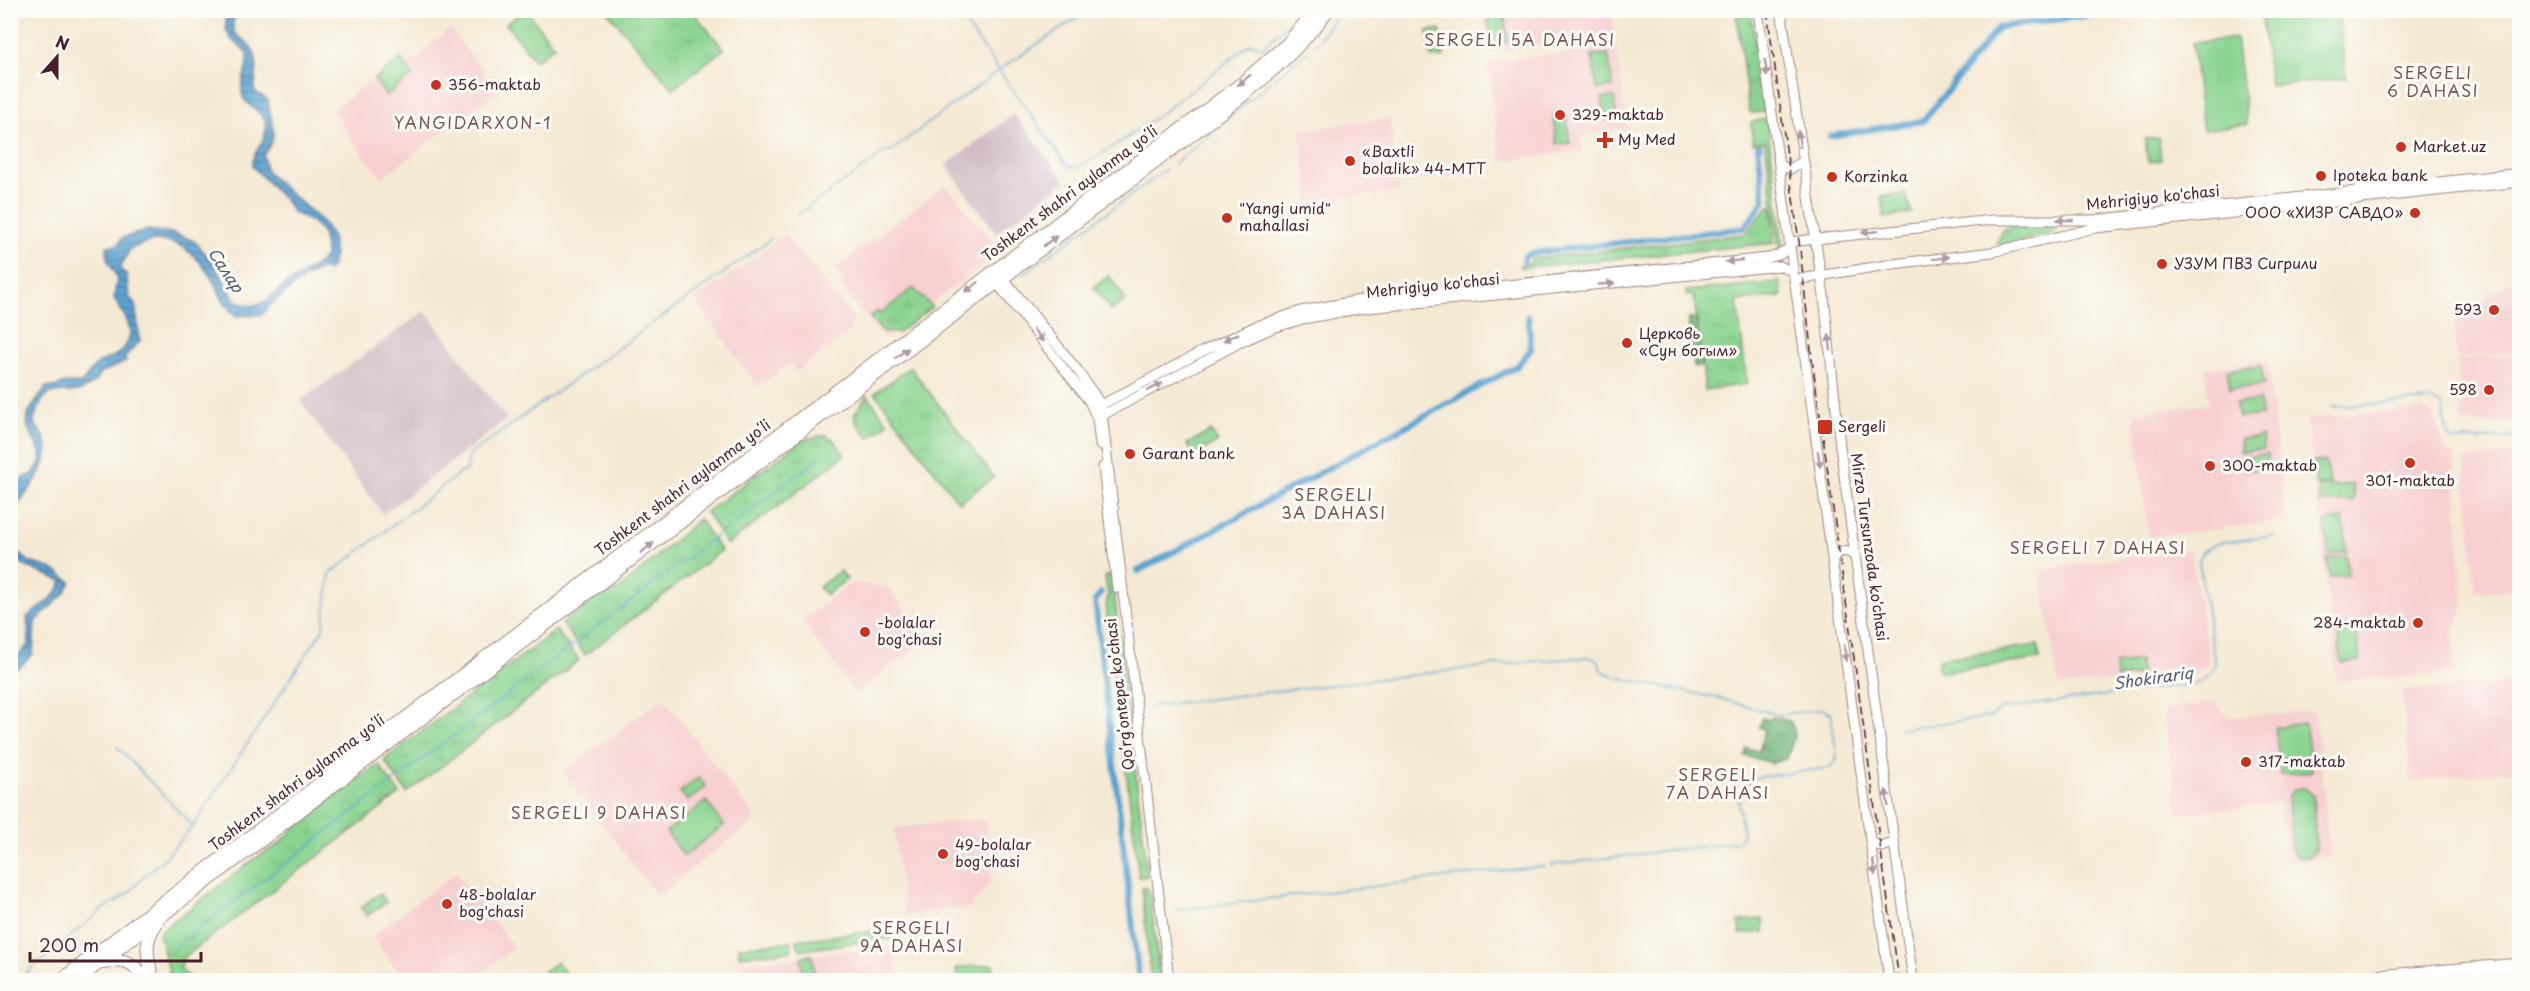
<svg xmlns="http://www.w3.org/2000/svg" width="2530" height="991" viewBox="0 0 2530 991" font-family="'Playpen Sans',sans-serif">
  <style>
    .built { fill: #f7cfd1 }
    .industrial { fill: #d2bdc6 }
    .grass { fill: url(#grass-tufts); stroke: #6a7a5e; stroke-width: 1.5 }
    .forest { fill: url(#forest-crowns); stroke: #5c6a52; stroke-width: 1.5 }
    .park { fill: url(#park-crowns); stroke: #6a7a5e; stroke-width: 1.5 }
    .pitch { fill: #8ad490; stroke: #6a7a5e; stroke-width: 1.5 }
    .water { fill: url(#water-rules); stroke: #52617e; stroke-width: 1.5 }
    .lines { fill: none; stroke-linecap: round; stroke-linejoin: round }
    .stream { stroke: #59a3d1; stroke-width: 1.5 }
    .canal { stroke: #59a3d1; stroke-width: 6 }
    .secondary-casing { stroke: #9f847f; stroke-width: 11 }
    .highway-casing { stroke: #9f847f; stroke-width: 14 }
    .secondary { stroke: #fff; stroke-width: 9 }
    .highway { stroke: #fff; stroke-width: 12 }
    .rail { stroke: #4a1f2b; stroke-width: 1.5; stroke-dasharray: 9 4.5; stroke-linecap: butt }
    .oneway { fill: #ae9aa0 }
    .poi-dot { fill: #c8321e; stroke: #fdfcf7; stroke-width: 2 }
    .labels { text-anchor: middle; stroke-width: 6; stroke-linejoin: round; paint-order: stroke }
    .poi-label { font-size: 15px; fill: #4a1f2b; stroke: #fdfcf7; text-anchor: start }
    .street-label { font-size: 15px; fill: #4a1f2b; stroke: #fdfcf7 }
    .neighbourhood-label { font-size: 16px; letter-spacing: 1.5px; fill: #7d5151; stroke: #fdfcf7 }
    .water-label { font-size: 16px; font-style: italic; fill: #515a76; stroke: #fdfcf7 }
  </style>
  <defs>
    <pattern id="grass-tufts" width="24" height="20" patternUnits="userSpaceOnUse" patternTransform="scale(1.5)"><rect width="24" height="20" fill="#8ad490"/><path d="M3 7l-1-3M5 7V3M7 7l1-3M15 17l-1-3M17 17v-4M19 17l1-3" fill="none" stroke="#79b67c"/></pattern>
    <pattern id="forest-crowns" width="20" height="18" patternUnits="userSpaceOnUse" patternTransform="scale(1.5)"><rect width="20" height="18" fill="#6fb67a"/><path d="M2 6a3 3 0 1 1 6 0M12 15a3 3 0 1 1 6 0" fill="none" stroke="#5d9364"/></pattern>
    <pattern id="park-crowns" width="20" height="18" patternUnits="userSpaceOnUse" patternTransform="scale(1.5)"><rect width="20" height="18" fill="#8ad490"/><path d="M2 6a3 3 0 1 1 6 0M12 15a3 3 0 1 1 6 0" fill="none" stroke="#79b67c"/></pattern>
    <pattern id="water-rules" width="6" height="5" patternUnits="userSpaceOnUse" patternTransform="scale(1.5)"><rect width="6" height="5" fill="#59a3d1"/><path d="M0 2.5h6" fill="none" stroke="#4c84aa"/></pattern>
  </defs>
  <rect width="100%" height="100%" fill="#fdfcf7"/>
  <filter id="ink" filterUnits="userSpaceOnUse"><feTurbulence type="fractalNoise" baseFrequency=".0167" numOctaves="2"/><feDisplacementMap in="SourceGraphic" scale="12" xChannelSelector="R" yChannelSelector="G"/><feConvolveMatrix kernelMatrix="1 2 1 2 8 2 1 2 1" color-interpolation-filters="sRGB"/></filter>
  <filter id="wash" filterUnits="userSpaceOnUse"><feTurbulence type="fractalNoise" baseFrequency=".008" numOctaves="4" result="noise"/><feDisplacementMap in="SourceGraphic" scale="24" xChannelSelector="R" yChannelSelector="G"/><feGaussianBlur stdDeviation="1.35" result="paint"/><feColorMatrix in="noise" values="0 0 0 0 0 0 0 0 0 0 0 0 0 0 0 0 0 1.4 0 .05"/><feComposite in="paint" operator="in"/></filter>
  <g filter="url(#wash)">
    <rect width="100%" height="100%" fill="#f4e9d3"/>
    <!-- built -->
    <path class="built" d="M 1482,11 L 1611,11 L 1613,35 L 1487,52 Z
      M 450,28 L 498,91 L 381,178 L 331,111 L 401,58 L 409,65 Z
      M 1616,46 L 1627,129 L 1581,136 L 1582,150 L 1501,161 L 1488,63 Z
      M 1390,118 L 1400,191 L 1309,202 L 1300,130 Z
      M 946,185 L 1000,252 L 885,339 L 839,286 L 844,283 L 835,268 Z
      M 785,235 L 854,318 L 852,326 L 849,333 L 796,372 L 790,364 L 758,387 L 695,300 Z
      M 2519,280 L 2519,352 L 2456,357 L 2454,321 L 2509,281 Z
      M 2519,354 L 2519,421 L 2461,424 L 2457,359 Z
      M 2268,361 L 2285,520 L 2149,538 L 2134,413 L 2209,403 L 2204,368 Z
      M 2424,409 L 2435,416 L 2446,451 L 2454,456 L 2463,610 L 2453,632 L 2455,673 L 2337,681 L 2307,418 Z
      M 2519,453 L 2519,589 L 2475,592 L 2465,458 Z
      M 2190,549 L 2210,663 L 2194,672 L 2059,687 L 2040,570 Z
      M 851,583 L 889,588 L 926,639 L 856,694 L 801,621 Z
      M 2508,684 L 2519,694 L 2519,770 L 2411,781 L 2402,690 Z
      M 663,698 L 756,819 L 657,896 L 563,772 Z
      M 2215,702 L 2228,718 L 2315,711 L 2331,856 L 2287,861 L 2279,803 L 2178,814 L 2163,710 Z
      M 984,819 L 993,880 L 970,908 L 904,915 L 894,828 Z
      M 456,872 L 514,948 L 472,980 L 405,980 L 372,936 Z
      M 893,945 L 898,980 L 742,980 L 739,964 Z"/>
    <!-- industrial -->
    <path class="industrial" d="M 1014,114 L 1065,181 L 996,233 L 946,165 Z
      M 425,311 L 507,419 L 383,514 L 300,401 Z"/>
    <!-- grass -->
    <path class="grass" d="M 524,11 L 527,11 L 554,46 L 535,61 L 506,24 Z
      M 607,11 L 692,11 L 724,49 L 673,89 Z
      M 1736,11 L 1751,11 L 1765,109 L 1763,112 L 1752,113 L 1749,111 Z
      M 1566,116 L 1570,143 L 1557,144 L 1553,117 Z
      M 1763,119 L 1767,122 L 1782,235 L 1782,244 L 1779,250 L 1765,141 L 1753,143 L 1751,123 Z
      M 1906,194 L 1912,213 L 1884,218 L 1881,196 Z
      M 1769,206 L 1772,207 L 1774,243 L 1521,268 L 1520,265 L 1530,264 L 1531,259 L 1745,234 Z
      M 2028,223 L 2054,224 L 2057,229 L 2053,233 L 2007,245 L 1996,244 L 2004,229 Z
      M 913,288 L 932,307 L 898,333 L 883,332 L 870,317 L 877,311 L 880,314 Z
      M 910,367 L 994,477 L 959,503 L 875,393 Z
      M 867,395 L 888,423 L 869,438 L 855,421 L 857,419 L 854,415 Z
      M 827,435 L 830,439 L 832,438 L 845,455 L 727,545 L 706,512 L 804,439 Z
      M 699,519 L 721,551 L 585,655 L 562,624 L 603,593 L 614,592 L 624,585 Z
      M 1108,575 L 1112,575 L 1148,876 L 1139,877 L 1106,607 L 1108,594 L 1105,577 Z
      M 556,630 L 579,660 L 407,793 L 384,760 Z
      M 2038,645 L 2040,659 L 1945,672 L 1941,672 L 1937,666 L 1939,660 L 1943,658 Z
      M 378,764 L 400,794 L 182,959 L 181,971 L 189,976 L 188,980 L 171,980 L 159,934 L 163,929 L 257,857 L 278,845 L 299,823 Z
      M 1142,888 L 1147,888 L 1150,893 L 1160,980 L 1151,980 Z
      M 892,929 L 894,938 L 802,950 L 798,947 L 797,940 Z
      M 792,941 L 791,951 L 739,956 L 739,947 Z
      M 557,962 L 566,974 L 557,980 L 550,980 L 543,972 Z"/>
    <!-- forest -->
    <path class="forest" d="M 1696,318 L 1702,366 L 1694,367 L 1688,319 Z
      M 1772,717 L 1790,721 C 1799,733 1791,746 1786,759 L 1773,763 L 1745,756 L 1747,748 L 1759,751 L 1765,730 L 1759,727 L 1762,718 L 1770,720 Z"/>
    <!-- park -->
    <path class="park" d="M 1780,282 L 1782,296 L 1737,301 L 1747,384 L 1705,390 L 1694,296 L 1686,295 L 1686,291 Z"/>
    <!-- pitch -->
    <path class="pitch" d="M 1487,11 L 1504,11 L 1508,42 L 1491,44 Z
      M 2261,11 L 2338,11 L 2346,78 L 2270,86 Z
      M 1440,29 L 1444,57 L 1431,58 L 1427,31 Z
      M 2236,38 L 2247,124 L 2203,130 L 2192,43 Z
      M 1608,54 L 1613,87 L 1597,89 L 1592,56 Z
      M 401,59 L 413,75 L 386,96 L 374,79 Z
      M 1614,97 L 1617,119 L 1605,120 L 1602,98 Z
      M 2159,138 L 2161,160 L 2148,162 L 2145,139 Z
      M 1109,276 L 1126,300 L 1111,311 L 1094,287 Z
      M 2261,366 L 2264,385 L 2230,389 L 2227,370 Z
      M 2260,401 L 2261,415 L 2238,418 L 2236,403 Z
      M 1211,431 L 1218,442 L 1194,455 L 1187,444 Z
      M 2262,437 L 2264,449 L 2241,452 L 2240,439 Z
      M 2267,454 L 2268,468 L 2244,471 L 2242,457 Z
      M 2326,461 L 2329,484 L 2316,485 L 2314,462 Z
      M 2353,484 L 2354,500 L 2320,503 L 2319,486 Z
      M 2343,519 L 2347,552 L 2328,554 L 2325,521 Z
      M 2346,556 L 2348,575 L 2330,577 L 2327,558 Z
      M 840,571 L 847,579 L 826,595 L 819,587 Z
      M 2356,625 L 2360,661 L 2341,663 L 2337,627 Z
      M 2139,661 L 2141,675 L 2116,678 L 2115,664 Z
      M 2305,723 L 2312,771 L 2281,775 L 2275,727 Z
      M 699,777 L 706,787 L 688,801 L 680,792 Z
      M 2305,788 L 2313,795 L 2316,850 L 2310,857 L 2299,858 L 2292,851 L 2288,796 L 2295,789 Z
      M 706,801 L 724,825 L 684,856 L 666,832 Z
      M 380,893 L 386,902 L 367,916 L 361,907 Z
      M 1763,919 L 1764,932 L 1740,934 L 1739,921 Z
      M 812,955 L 815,977 L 803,978 L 801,957 Z
      M 993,964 L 995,980 L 958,980 L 956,968 Z"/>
    <!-- water -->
    <path class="water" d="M 225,11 L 235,11 C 235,15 233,20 233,25 C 233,38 245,38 251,47 C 260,59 256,78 254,91 L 268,100 C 271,126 281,133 263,155 L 266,170 L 272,177 L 322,221 L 332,236 L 334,253 L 332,267 L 327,271 L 320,269 L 299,282 L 271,305 L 262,315 L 236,316 C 224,306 223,300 216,286 C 204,265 185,238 156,241 C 148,241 138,246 130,249 L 120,269 L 127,275 L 128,289 L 130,293 L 129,297 L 135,303 L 140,341 L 125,357 L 126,362 L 100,373 L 95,382 L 81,391 L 51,393 L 43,399 L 35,416 L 34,424 C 38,429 43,434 45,439 C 56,461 24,497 11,513 L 11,494 L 22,478 L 33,474 L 40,462 L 40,452 L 27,426 L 28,413 L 46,387 L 54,387 L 65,383 L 81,383 C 88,376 91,368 99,363 C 105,359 111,358 116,355 C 141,338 127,318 114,299 L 117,277 L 107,259 L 107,246 L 118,245 L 122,238 L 148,230 L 173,233 L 194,241 L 214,263 L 235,300 L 250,306 L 264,302 L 285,285 L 321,262 L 326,254 L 322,232 L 312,222 L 292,212 L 288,204 L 252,166 C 252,151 267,141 266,127 C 266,110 245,108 242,94 C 240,80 250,66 247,52 L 231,39 L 226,29 Z
      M 11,547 L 30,562 L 53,569 L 71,582 L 64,594 L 35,622 L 33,654 L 19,668 L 11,670 L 11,659 L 15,659 L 29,644 L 27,617 C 41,606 56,599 62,581 L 27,567 L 11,556 Z"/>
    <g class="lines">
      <!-- stream -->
      <path class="stream" d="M 956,10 L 1066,164 L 1074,168 C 1092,162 1109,149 1126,138 C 1168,110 1207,78 1247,46 L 1251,43 L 1262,48 L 1294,17
        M 1316,44 L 1340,10
        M 1174,164 L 1307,51
        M 796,216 L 886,152 L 891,151 L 1006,65 L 1089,10
        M 1023,274 L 1165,170
        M 2332,407 L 2432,400 L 2442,406 L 2448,436 L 2453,441 L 2520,437
        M 1151,706 L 1505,664 L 1588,657 L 1598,660 L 1601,670 L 1615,677 L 1722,699 L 1778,715 L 1823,709 L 1831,713 L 1837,758 L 1833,765 L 1828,768 L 1752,778 L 1738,796 L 1743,834 L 1738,842 L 1551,865
        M 1108,711 L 1115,710
        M 1899,729 L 1991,717 L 2000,709 L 2007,708 L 2199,683 L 2212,672 L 2215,665 L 2199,561 L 2202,552 L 2216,543 L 2274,536
        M 117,747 L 193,826
        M 1176,910 L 1544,866
        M 174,948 L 819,458
        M 18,980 L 102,910 L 129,893 L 147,873 L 167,856 L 193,826 L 323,629 L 330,574 L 461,472 L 466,471 L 470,454 L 771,239"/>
      <!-- canal -->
      <path class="canal" d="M 1830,136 L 1923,121 L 1999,27 L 2129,10
        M 1524,261 L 1525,256 L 1533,253 L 1744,228 L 1764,201 L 1758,146 L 1760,146
        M 1138,571 L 1517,366 L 1531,349 L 1528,316
        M 1101,593 L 1095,601 L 1139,980"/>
    </g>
  </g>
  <g filter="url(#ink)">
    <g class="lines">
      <!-- secondary casing -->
      <g class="secondary-casing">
        <path id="secondary" d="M 1758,10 L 1889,980
          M 1781,10 L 1824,296 L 1840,446 L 1913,980
          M 1779,165 L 1790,169 L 1802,162
          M 1789,242 L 1992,220 L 2093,220 L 2520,173
          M 1001,275 L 1079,372 L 1101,405 L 1169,980
          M 995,277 L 996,282 L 1089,401 L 1097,418 L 1100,445
          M 1794,280 L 1893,264 L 1992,252 L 2095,228 L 2520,182
          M 1101,405 L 1201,352 L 1256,326 L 1301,311 L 1361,300 L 1768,258 L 1779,255 L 1789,248
          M 1099,417 L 1239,343 L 1273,328 L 1303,319 L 1358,309 L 1770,267 L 1780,266 L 1793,272
          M 1103,467 L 1117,588
          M 1833,559 C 1839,550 1847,549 1855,557
          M 1871,842 L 1882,847 L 1893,843
          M 2317,980 L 2520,963
          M 2406,980 L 2520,970"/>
      </g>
      <!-- highway casing -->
      <g class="highway-casing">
        <path id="highway" d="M 104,963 C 122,957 137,962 143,980
          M 61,980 L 1242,83 L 1288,43 L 1316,10
          M 77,980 L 1219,114 C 1259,83 1298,52 1328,10
          M 153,980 C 148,959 142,942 157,923"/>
      </g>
      <!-- secondary -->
      <use href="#secondary" class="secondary"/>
      <!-- highway -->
      <use href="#highway" class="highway"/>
      <!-- rail -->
      <path class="rail" d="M 1767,10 L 1800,249 L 1812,359 L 1899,980"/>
    </g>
    <!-- one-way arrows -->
    <defs><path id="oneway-solid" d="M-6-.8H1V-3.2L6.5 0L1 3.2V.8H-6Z" transform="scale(1.5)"/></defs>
    <g class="oneway">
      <use href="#oneway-solid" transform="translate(1766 68) rotate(82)"/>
      <use href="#oneway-solid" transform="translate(1244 80) rotate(142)"/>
      <use href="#oneway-solid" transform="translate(1799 139) rotate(-98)"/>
      <use href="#oneway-solid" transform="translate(2065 220) rotate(-178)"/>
      <use href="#oneway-solid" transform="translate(1870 232) rotate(174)"/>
      <use href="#oneway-solid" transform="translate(1050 241) rotate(-37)"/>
      <use href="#oneway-solid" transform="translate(1941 258) rotate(-7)"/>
      <use href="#oneway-solid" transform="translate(1734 261) rotate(174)"/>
      <use href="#oneway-solid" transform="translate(1606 284) rotate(-5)"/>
      <use href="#oneway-solid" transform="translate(972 287) rotate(143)"/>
      <use href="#oneway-solid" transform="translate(1038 335) rotate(52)"/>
      <use href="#oneway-solid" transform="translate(1231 337) rotate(154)"/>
      <use href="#oneway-solid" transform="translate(1830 343) rotate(-97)"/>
      <use href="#oneway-solid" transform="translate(902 353) rotate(-37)"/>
      <use href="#oneway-solid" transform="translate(1155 387) rotate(-27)"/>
      <use href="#oneway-solid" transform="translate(1819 459) rotate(82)"/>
      <use href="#oneway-solid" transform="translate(647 548) rotate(-38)"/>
      <use href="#oneway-solid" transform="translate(1845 653) rotate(83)"/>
      <use href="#oneway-solid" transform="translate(1887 798) rotate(-98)"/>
      <use href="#oneway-solid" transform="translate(1874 867) rotate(83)"/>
    </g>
  </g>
  <!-- markers -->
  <g class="poi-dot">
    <circle cx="436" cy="85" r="6"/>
    <circle cx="1560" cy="115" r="6"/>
    <path d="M1602 131h6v6h6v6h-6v6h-6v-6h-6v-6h6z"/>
    <circle cx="2401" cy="147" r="6"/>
    <circle cx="1350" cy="161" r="6"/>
    <circle cx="2321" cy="176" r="6"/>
    <circle cx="1832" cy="177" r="6"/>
    <circle cx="2415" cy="213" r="6"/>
    <circle cx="1227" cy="218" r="6"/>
    <circle cx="2162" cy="264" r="6"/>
    <circle cx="2494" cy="310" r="6"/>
    <circle cx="1627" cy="343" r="6"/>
    <circle cx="2489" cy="390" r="6"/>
    <rect x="1817" y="419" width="16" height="16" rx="3"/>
    <circle cx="1130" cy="454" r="6"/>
    <circle cx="2410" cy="463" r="6"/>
    <circle cx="2210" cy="466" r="6"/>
    <circle cx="2418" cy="623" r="6"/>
    <circle cx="865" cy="632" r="6"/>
    <circle cx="2246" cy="762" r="6"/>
    <circle cx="943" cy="854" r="6"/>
    <circle cx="447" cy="904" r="6"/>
  </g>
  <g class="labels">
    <!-- poi labels -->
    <g class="poi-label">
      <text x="448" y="90">356-maktab</text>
      <text x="1572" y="120">329-maktab</text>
      <text x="1618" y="145">My Med</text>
      <text x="2413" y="152">Market.uz</text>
      <text x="1362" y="157">«Baxtli<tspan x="1362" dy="17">bolalik» 44-MTT</tspan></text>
      <text x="2333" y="181">Ipoteka bank</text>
      <text x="1844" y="182">Korzinka</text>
      <text x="1239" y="214">"Yangi umid"<tspan x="1239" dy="17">mahallasi</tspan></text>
      <text x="2403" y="218" text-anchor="end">ООО «ХИЗР САВДО»</text>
      <text x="2174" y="269">УЗУМ ПВЗ Сигрили</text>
      <text x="2482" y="315" text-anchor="end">593</text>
      <text x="1639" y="339">Церковь<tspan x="1639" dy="17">«Сун богым»</tspan></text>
      <text x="2477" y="395" text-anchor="end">598</text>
      <text x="1838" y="432">Sergeli</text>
      <text x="1142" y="459">Garant bank</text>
      <text x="2222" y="471">300-maktab</text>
      <text x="2410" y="486" text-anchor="middle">301-maktab</text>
      <text x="877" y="628">-bolalar<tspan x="877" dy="17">bog'chasi</tspan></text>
      <text x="2406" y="628" text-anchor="end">284-maktab</text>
      <text x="2258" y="767">317-maktab</text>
      <text x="955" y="850">49-bolalar<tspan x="955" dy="17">bog'chasi</tspan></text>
      <text x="459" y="900">48-bolalar<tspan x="459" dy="17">bog'chasi</tspan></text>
    </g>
    <!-- street labels -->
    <g class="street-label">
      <text transform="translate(1070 194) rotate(-37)" y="5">Toshkent shahri aylanma yoʻli</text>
      <text transform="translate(2153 198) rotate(-6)" y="5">Mehrigiyo ko'chasi</text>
      <text transform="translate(1433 286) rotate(-6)" y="5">Mehrigiyo ko'chasi</text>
      <text transform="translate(683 488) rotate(-37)" y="5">Toshkent shahri aylanma yoʻli</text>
      <text transform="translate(1869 547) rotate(82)" y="5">Mirzo Tursunzoda ko'chasi</text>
      <text transform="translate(1120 694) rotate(-97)" y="5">Qoʻrgʻontepa koʻchasi</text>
      <text transform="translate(297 783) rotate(-37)" y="5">Toshkent shahri aylanma yoʻli</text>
    </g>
    <!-- neighbourhood labels -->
    <g class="neighbourhood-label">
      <text x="1520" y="46">SERGELI 5A DAHASI</text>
      <text x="2433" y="79">SERGELI<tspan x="2433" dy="18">6 DAHASI</tspan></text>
      <text x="473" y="129">YANGIDARXON-1</text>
      <text x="1334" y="501">SERGELI<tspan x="1334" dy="18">3A DAHASI</tspan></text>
      <text x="2098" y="554">SERGELI 7 DAHASI</text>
      <text x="1718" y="781">SERGELI<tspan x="1718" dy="18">7A DAHASI</tspan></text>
      <text x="599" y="819">SERGELI 9 DAHASI</text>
      <text x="912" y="934">SERGELI<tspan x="912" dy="18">9A DAHASI</tspan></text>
    </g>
    <!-- water labels -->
    <g class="water-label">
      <text transform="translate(226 270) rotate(57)" y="6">Салар</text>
      <text transform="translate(2153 678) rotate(-8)" y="6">Shokirariq</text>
    </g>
  </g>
  <!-- margin -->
  <rect width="2530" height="991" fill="none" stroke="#fdfcf7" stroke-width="36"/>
  <!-- north arrow -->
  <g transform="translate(57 57) rotate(21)" stroke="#fdfcf7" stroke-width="4.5" paint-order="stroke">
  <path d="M0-4.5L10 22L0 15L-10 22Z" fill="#4a1f2b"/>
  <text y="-9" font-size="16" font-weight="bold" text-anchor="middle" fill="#4a1f2b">N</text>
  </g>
  <!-- scale -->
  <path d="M30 952v9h171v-9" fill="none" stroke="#4a1f2b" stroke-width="3"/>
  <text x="39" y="952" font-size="18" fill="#4a1f2b" stroke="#fdfcf7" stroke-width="4.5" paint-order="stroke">200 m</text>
</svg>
